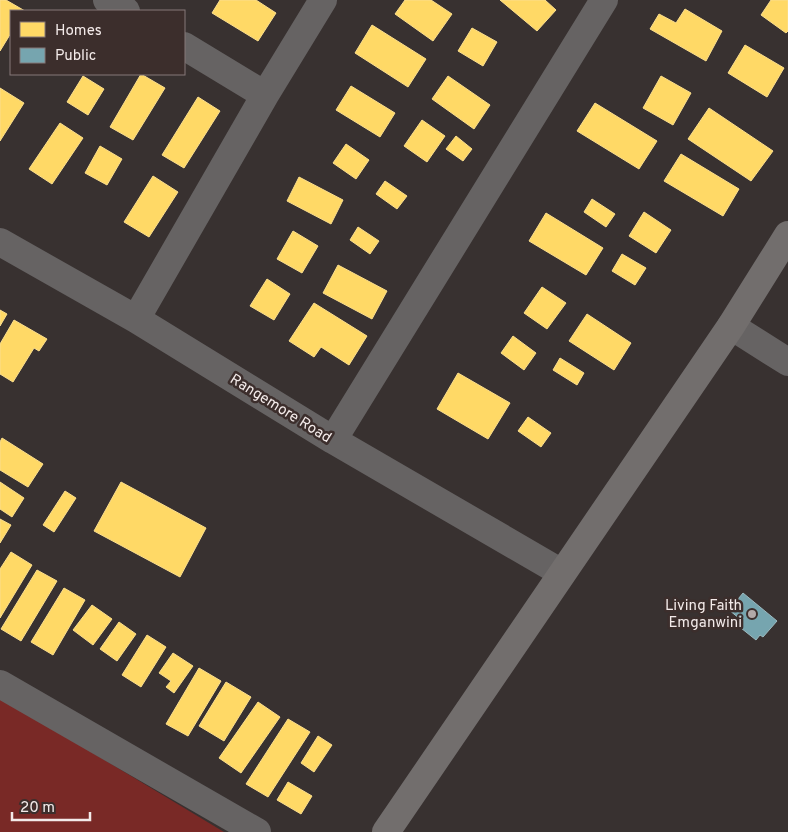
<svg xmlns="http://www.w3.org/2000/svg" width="788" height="832" viewBox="0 0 788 832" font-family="Overpass,sans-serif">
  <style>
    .green { fill: #792926 }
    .homes { fill: #ffd966; stroke: #fbde8d }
    .public { fill: #76a5af; stroke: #9cbac0 }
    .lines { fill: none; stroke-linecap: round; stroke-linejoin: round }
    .street { stroke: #666363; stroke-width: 28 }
    .secondary { stroke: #726e6d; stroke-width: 28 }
    .poi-dot { fill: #b2a9a8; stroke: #3c2e2c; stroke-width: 2 }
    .labels { text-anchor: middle; stroke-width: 5; stroke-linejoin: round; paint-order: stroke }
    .street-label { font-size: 15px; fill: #f3eae9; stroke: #3c2e2c }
    .poi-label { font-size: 15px; fill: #f3eae9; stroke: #3c2e2c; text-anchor: end }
  </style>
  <rect width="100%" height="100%" fill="#383130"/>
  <!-- green -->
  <path class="green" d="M 0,697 L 224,832 L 0,832 Z"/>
  <!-- homes -->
  <path class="homes" d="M 0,0 L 6,0 L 25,11 L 11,11 L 11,33 L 0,51 Z
    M 220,0 L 256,0 L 276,13 L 258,41 L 212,13 Z
    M 405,0 L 431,0 L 452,14 L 433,41 L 395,14 Z
    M 500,0 L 545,0 L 556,10 L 537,31 Z
    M 771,0 L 788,0 L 788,31 L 786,33 L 761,15 Z
    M 685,9 L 722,31 L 706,61 L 650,29 L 659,14 L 676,23 Z
    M 372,25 L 426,59 L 408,87 L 355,53 Z
    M 472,28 L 497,42 L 483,66 L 458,51 Z
    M 745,45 L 784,68 L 767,97 L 728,73 Z
    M 141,74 L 165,88 L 133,140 L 110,127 Z
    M 83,76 L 104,89 L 88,115 L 67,102 Z
    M 448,76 L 490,105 L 474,129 L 432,99 Z
    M 661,76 L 691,93 L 673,125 L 643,108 Z
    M 351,86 L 395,113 L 380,137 L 336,110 Z
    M 0,88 L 24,103 L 0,141 Z
    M 198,97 L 220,111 L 184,168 L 162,155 Z
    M 595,103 L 657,141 L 639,169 L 577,131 Z
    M 709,108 L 773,151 L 751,181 L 688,139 Z
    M 422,120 L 445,136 L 427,162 L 404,146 Z
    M 60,123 L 83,138 L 52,184 L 29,169 Z
    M 456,136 L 472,149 L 463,161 L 446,149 Z
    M 346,144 L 369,160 L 356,179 L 333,163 Z
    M 100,146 L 122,159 L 107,185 L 85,173 Z
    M 681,154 L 739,189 L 723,216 L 664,181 Z
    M 153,176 L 178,192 L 149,237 L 124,222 Z
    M 299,177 L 343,200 L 331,224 L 287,201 Z
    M 385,181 L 407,196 L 397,209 L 376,194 Z
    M 592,199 L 615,214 L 606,227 L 584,212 Z
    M 644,212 L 671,230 L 656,253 L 629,236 Z
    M 546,213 L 603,248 L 586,275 L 529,241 Z
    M 358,227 L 379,241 L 370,254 L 350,240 Z
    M 293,231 L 318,246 L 302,273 L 277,259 Z
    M 622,254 L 646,268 L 635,285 L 612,271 Z
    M 338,265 L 387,291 L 372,319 L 323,293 Z
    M 267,279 L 290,294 L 274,320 L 250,306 Z
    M 542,287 L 566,303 L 547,329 L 524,313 Z
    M 314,303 L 367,336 L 349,365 L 321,347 L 314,357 L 289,341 Z
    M 0,310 L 7,314 L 0,326 Z
    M 587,314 L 631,343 L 614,370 L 569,341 Z
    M 14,320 L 47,339 L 39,351 L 34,348 L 13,382 L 0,374 L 0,344 Z
    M 513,336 L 536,353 L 524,370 L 501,353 Z
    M 560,358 L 584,373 L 577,385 L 553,370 Z
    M 458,373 L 510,403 L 488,439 L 437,409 Z
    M 528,417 L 551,433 L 541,447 L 518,431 Z
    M 2,438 L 43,464 L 28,487 L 0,470 L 0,442 Z
    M 0,482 L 24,498 L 12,517 L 0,509 Z
    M 121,482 L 206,528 L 180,577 L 94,531 Z
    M 65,491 L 76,498 L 54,532 L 43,525 Z
    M 0,519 L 11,525 L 0,543 Z
    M 11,552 L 32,565 L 0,618 L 0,569 Z
    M 37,570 L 57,581 L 21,641 L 1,629 Z
    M 64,588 L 85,600 L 53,655 L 31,642 Z
    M 92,605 L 112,619 L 93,645 L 73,630 Z
    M 119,622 L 136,634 L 117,661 L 100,649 Z
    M 147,635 L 166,647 L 141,687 L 122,675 Z
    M 173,653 L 193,666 L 174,693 L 166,687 L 171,681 L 159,673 Z
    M 199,668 L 221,681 L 188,736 L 166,724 Z
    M 226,682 L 251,697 L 224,741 L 199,726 Z
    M 258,702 L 280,717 L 241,773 L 219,758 Z
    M 288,719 L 310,732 L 268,797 L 246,784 Z
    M 318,736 L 332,745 L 314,772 L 301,763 Z
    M 288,782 L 312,796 L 301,814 L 277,800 Z"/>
  <!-- public -->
  <path class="public" d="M 743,593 L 777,621 L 763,637 L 760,635 L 756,640 L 736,624 L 740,619 L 729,610 Z"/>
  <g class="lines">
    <!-- street -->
    <path class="street" d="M 107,0 L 126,11
      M 184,46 L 265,95
      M 0,242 L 136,319 L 333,440 L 562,573
      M 136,319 L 265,95 L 323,0
      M 731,326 L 788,362
      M 333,440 L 604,0
      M 0,684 L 257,832"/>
    <!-- secondary -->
    <path class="secondary" d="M 386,832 L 731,326 L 788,235"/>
  </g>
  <!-- markers -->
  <circle class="poi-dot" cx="752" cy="614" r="5"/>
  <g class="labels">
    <!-- street labels -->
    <g class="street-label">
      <text transform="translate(281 408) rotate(32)" y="5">Rangemore Road</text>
    </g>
    <!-- poi labels -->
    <g class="poi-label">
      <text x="742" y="610">Living Faith<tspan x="742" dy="17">Emganwini</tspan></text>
    </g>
  </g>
  <!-- legend -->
  <rect x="10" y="10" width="175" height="65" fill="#3c2e2c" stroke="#857978"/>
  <rect x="20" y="22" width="25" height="15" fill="#ffd966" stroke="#857978"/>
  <text x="55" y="35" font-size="15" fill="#f3eae9">Homes</text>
  <rect x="20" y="48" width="25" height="15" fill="#76a5af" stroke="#857978"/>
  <text x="55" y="60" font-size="15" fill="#f3eae9">Public</text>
  <!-- scale -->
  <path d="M12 812v8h78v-8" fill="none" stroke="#f3eae9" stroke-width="2.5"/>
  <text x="20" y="812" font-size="15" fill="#f3eae9" stroke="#3c2e2c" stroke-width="4" paint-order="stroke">20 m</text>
</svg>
